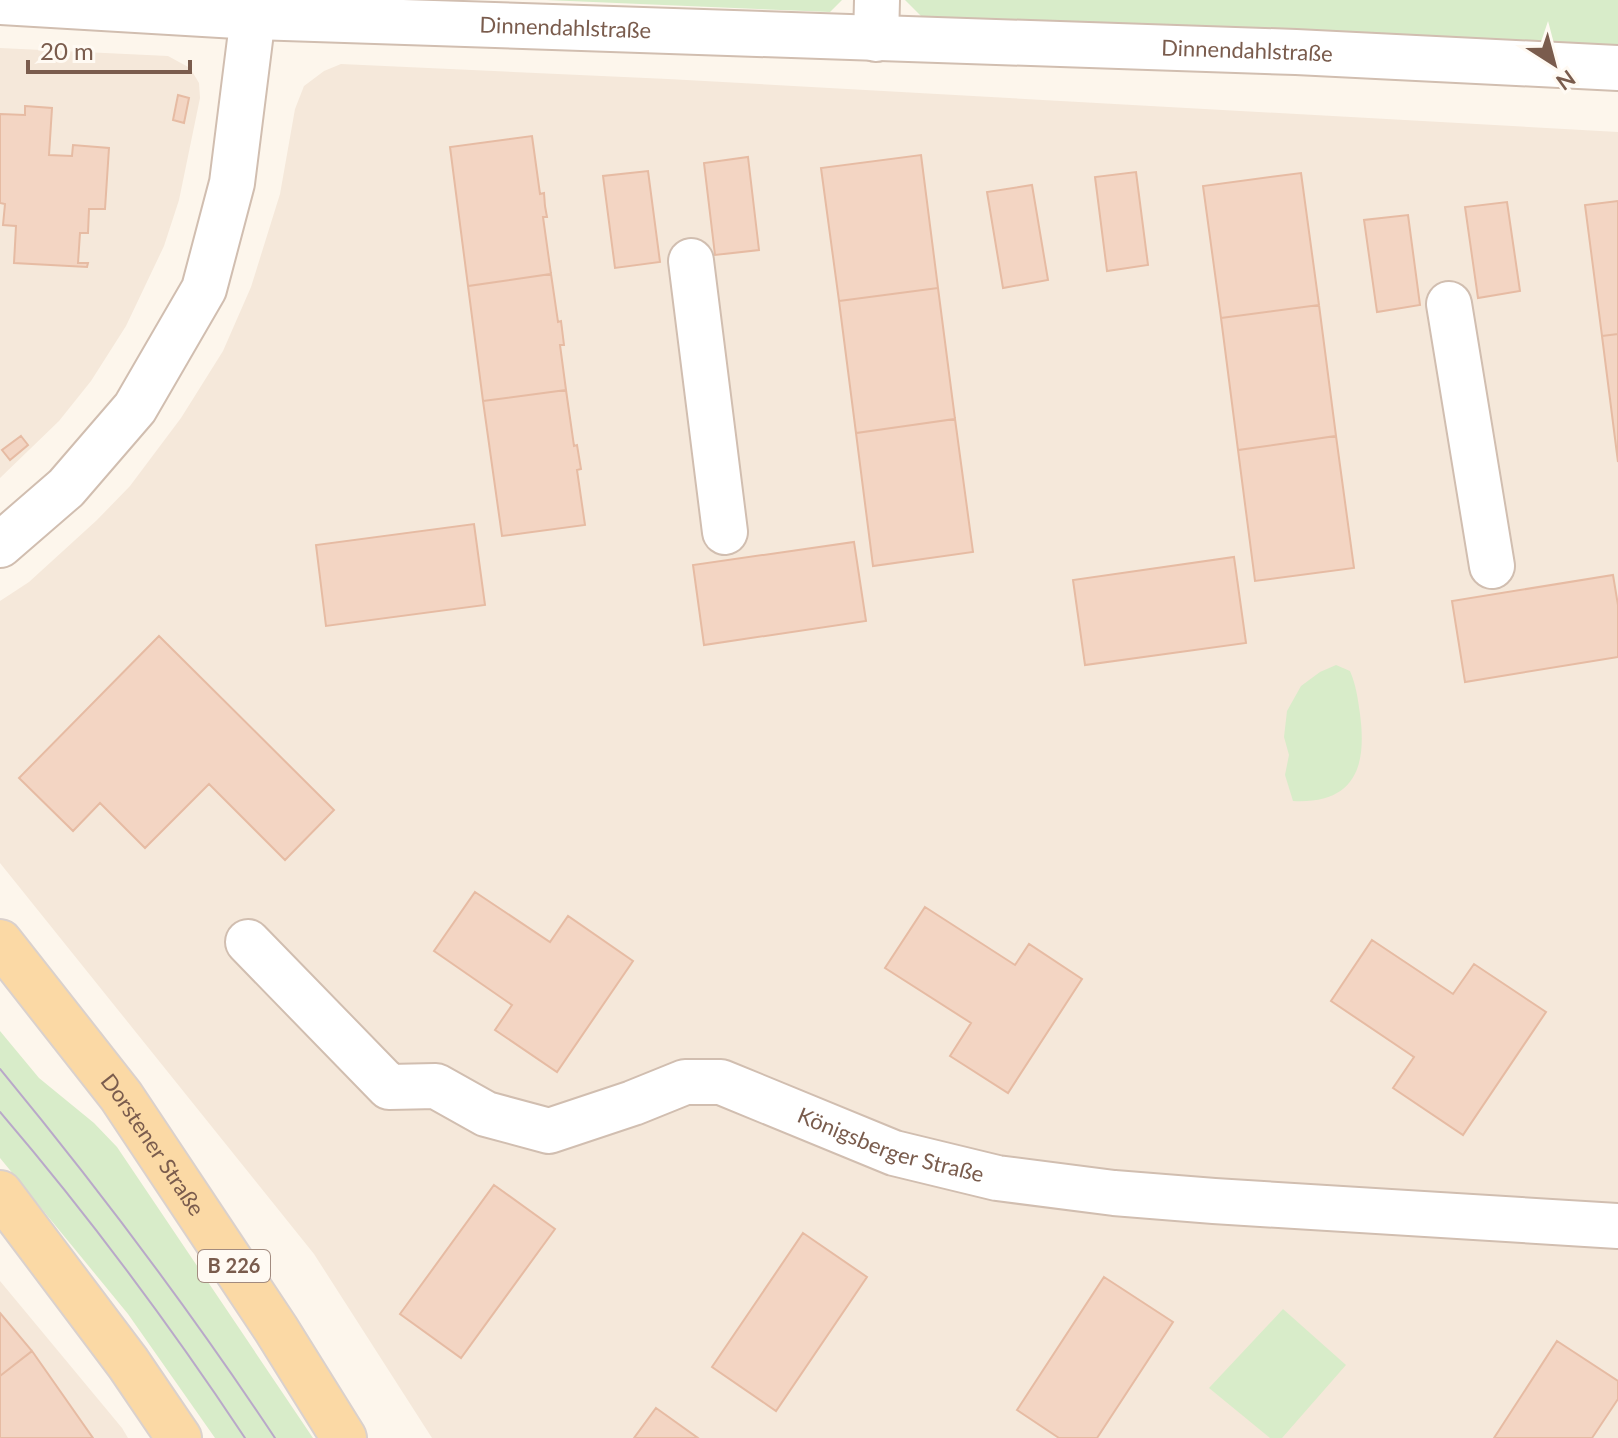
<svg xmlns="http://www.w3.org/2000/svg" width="1618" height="1438" viewBox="0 0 1618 1438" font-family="Lato,sans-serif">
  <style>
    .residential { fill: #f5e8da }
    .green { fill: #d8ecc9 }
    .building { fill: #f3d5c3; stroke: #e6bba3; stroke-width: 2 }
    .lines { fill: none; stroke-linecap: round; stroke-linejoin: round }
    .minor-casing { stroke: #d1beb0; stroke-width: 48 }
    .major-casing { stroke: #dad1cd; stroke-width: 48 }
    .minor { stroke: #fff; stroke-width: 44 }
    .major { stroke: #fbd9a5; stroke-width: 44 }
    .tram { stroke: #b9a8c9; stroke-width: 2 }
    .labels { text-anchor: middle; stroke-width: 6; stroke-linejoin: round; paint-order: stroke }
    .shield { fill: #fffaf3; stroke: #a28b7f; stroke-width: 2 }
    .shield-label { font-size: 20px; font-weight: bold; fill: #7a5c4d }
    .street-label { font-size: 22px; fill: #7a5c4d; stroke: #fffaf3 }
  </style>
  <rect width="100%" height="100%" fill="#fdf6ec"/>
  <!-- residential -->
  <path class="residential" d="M 0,48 L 168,56 L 190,68 L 199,83 L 200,98 L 179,200 L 164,246 L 126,326 L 91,381 L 59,421 L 0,478 Z
    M 341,64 L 668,79 L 1618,132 L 1618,1438 L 432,1438 L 314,1254 L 0,863 L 0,601 L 29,582 L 97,520 L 130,486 L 181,418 L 223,351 L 251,287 L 280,194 L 295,109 L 304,86 L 324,71 Z
    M 0,1281 L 122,1428 L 128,1438 L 0,1438 Z"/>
  <!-- green -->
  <path class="green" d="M 546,0 L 842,0 L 830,12 Z
    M 905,0 L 1618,0 L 1618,47 L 922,17 Z
    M 1336,665 L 1350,671 C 1356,685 1358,699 1360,714 C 1367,767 1355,804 1293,801 L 1285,775 L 1289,755 L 1284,737 L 1287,711 L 1301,686 L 1320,672 Z
    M 0,1031 L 39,1078 L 94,1123 L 117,1147 L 313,1438 L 215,1438 L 128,1314 L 0,1158 Z
    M 1283,1309 L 1346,1365 L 1282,1438 L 1270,1438 L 1209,1388 Z"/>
  <!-- building -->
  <path class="building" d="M 178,95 L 189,98 L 184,123 L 173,120 Z
    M 25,106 L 52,108 L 49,155 L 72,156 L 73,145 L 109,148 L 105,209 L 89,209 L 88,233 L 80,233 L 78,263 L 88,263 L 87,267 L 14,263 L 16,226 L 3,225 L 5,204 L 0,203 L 0,114 L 25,115 Z
    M 532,136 L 540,194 L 544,193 L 545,206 L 547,217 L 543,217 L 551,274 L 468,286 L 450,147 Z
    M 921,155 L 938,288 L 839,301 L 821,168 Z
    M 748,157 L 759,250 L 715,255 L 704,163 Z
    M 648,171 L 660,262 L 615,268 L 603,176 Z
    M 1136,172 L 1148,265 L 1107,271 L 1095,177 Z
    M 1301,173 L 1319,305 L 1221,318 L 1203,186 Z
    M 1032,185 L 1048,280 L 1003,288 L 987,192 Z
    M 1618,201 L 1618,334 L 1602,336 L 1585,205 Z
    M 1507,202 L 1520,291 L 1478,298 L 1465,207 Z
    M 1408,215 L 1420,305 L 1377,312 L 1364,220 Z
    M 551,274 L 558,322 L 561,321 L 564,345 L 560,345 L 566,390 L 483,401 L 468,286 Z
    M 938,288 L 955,419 L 856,433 L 839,301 Z
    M 1319,305 L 1336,436 L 1238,450 L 1221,318 Z
    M 1618,334 L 1618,462 L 1602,336 Z
    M 566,390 L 574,446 L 577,445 L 581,469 L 577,470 L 585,525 L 502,536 L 483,401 Z
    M 955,419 L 973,552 L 873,566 L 856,433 Z
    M 21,436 L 28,445 L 10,460 L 2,450 Z
    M 1336,436 L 1354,568 L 1255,581 L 1238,450 Z
    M 474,524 L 485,605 L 326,626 L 316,545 Z
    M 854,542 L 866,621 L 704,645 L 693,565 Z
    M 1234,557 L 1246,643 L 1085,665 L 1073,580 Z
    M 1613,575 L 1618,605 L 1618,657 L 1465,682 L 1452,601 Z
    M 159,636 L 334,810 L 285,860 L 209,784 L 145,848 L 100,803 L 73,831 L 19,778 Z
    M 475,892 L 550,942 L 568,916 L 633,961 L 557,1072 L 495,1030 L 512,1005 L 434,951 Z
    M 925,907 L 1015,965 L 1029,944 L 1082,979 L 1008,1093 L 950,1056 L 971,1023 L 885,968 Z
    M 1372,940 L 1453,994 L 1474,964 L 1546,1012 L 1463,1135 L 1393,1088 L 1414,1057 L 1331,1001 Z
    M 494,1185 L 555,1229 L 461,1358 L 400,1314 Z
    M 803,1233 L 867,1277 L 776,1411 L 712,1367 Z
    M 1104,1277 L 1173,1322 L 1097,1438 L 1059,1438 L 1017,1410 Z
    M 0,1313 L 32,1351 L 0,1376 Z
    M 1557,1341 L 1618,1381 L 1618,1399 L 1592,1438 L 1494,1438 Z
    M 32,1351 L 93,1438 L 0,1438 L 0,1376 Z
    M 656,1408 L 698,1438 L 634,1438 Z"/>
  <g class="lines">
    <!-- minor casing -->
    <g class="minor-casing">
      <g id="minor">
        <path id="s1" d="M 0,2 L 254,17 L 1296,52 L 1618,68"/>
        <path d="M 876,39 L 877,0"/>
        <path d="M 691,261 L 725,532"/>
        <path d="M 1449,304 L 1492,566"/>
        <path d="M 0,545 L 66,488 L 135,408 L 204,289 L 232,183 L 255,0"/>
        <path id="s2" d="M 248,942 L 389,1087 L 436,1086 L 486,1114 L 549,1131 L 633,1103 L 685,1082 L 721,1082 L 894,1153 L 997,1178 L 1114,1193 L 1214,1201 L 1618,1226"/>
      </g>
    </g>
    <!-- major casing -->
    <g class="major-casing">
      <g id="major">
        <path id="s3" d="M 0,942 L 121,1096 L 276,1329 L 344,1438"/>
        <path d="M 0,1193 L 128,1363 L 179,1438"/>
      </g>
    </g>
    <!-- minor -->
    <use href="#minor" class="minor"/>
    <!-- major -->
    <use href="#major" class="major"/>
    <!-- tram -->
    <path class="tram" d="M 0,1069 C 98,1188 190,1310 275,1438
      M 0,1112 C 88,1215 170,1325 245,1438"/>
  </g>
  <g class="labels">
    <!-- shield labels -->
    <rect class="shield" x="198" y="1250" width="72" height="32" rx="6"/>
    <g class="shield-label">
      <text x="234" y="1273">B 226</text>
    </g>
    <!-- street labels -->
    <g class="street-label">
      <text dy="8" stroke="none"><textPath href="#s1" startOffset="566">Dinnendahlstraße</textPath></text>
      <text dy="8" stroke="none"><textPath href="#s1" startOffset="1248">Dinnendahlstraße</textPath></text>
      <text dy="8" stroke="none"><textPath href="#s2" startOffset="734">Königsberger Straße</textPath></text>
      <text dy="8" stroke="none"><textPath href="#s3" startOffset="254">Dorstener Straße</textPath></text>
    </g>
  </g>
  <!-- north arrow -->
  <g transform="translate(1554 64) rotate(144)" stroke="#fffaf3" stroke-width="6" paint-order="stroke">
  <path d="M0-6L14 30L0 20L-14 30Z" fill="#7a5c4d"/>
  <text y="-12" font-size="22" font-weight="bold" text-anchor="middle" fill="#7a5c4d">N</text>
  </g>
  <!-- scale -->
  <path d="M28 60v12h162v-12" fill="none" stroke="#7a5c4d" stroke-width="4"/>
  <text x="40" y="60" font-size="24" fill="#7a5c4d" stroke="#fffaf3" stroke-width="6" paint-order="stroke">20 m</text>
</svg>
